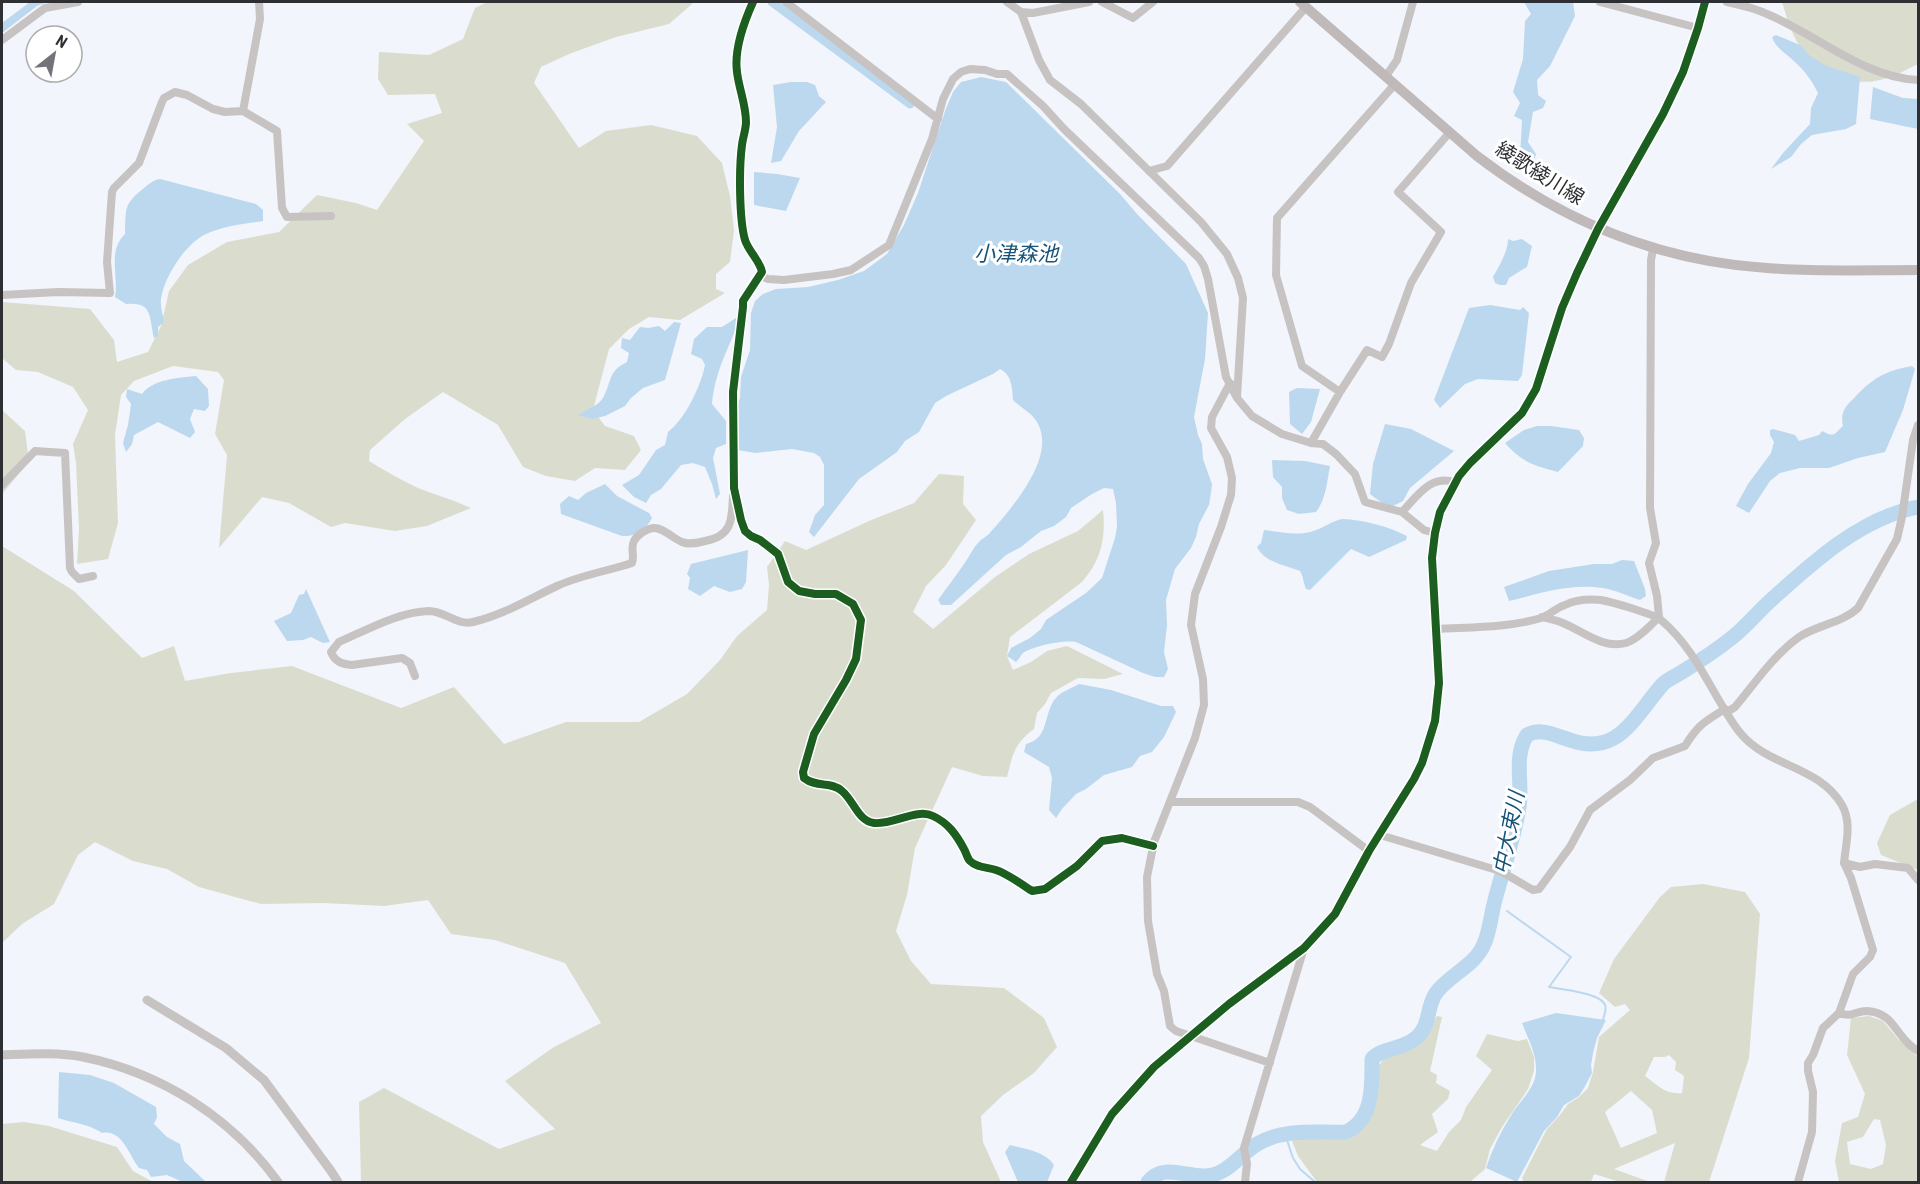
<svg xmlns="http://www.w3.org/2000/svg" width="1920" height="1184" viewBox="0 0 1920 1184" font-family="'Roboto Condensed','Noto Sans JP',sans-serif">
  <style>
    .green { fill: #daddce; fill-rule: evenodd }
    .water { fill: #bcd8ee }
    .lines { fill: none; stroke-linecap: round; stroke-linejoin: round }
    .stream { stroke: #bcd8ee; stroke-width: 2 }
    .canal { stroke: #bcd8ee; stroke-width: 9 }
    .river { stroke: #bcd8ee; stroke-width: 15 }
    .minor { stroke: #c8c3c3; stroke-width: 8 }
    .tertiary { stroke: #c8c3c3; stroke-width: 9 }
    .secondary { stroke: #c0b9b9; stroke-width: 10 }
    .cycleway-casing { stroke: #fff; stroke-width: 11 }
    .cycleway { stroke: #1b5e20; stroke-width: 8 }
    .labels { text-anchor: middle; stroke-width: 6; stroke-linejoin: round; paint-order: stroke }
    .street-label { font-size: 20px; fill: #2d2f33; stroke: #fff }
    .water-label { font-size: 21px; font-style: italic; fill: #15537a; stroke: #fff }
  </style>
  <rect width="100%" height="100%" fill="#f2f5fb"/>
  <!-- green -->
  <path class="green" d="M 487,2 L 692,2 L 692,4 L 669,24 L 616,37 L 569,54 L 541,67 L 534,83 L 579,148 L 606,131 L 651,125 L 697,136 L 722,163 L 730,196 L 734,230 L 730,262 L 716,274 L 716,289 L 725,293 L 680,320 L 649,317 L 629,329 L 609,349 L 593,410 L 605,426 L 634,436 L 641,450 L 625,470 L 595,468 L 575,481 L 546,476 L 523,467 L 498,425 L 443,392 L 405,419 L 370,450 L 369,461 C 385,471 401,480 418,488 C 436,495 454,500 471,508 L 427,526 L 395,531 L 345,523 L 331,527 L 289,503 L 262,497 L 219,548 L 227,455 L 215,434 L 224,380 L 218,372 L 173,366 L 134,381 L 121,395 L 115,435 L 118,523 L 108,559 L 77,564 L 79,528 L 76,463 L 73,444 L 88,410 L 73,387 L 38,372 L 16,370 L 2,358 L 2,302 L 90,309 L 114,340 L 117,362 L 148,352 L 161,326 L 169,291 L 188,265 L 227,242 L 279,232 L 317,195 L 356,203 L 377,210 L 424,141 L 407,124 L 442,113 L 435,94 L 388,95 L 378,79 L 379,52 L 429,55 L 463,39 L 475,8 Z
    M 1782,2 L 1918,2 L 1918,64 C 1906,70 1893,77 1880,80 C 1848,88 1818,69 1799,45 C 1791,33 1786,15 1782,2 Z
    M 2,410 L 25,431 L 29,462 L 2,494 Z
    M 939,474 L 964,476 L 963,504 L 976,520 L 946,565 L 926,586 L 913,612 L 933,629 L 995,577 L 1029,554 L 1078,531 L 1103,510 C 1106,538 1101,561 1082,582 L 1010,637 L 1007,656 L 1013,670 L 1031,662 L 1047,651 L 1067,646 L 1123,674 L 1104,679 L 1078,678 L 1051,693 L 1045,704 L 1037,713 L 1034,729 C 1014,744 1013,754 1007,777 L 983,776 L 952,767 L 915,848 L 907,895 L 896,931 L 911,961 L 931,984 L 1004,988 L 1044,1018 L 1057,1047 L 1034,1073 L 1003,1095 L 981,1116 L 983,1142 L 1001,1182 L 361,1182 L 359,1102 L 384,1088 L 499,1149 L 555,1129 L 505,1081 L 554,1047 L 601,1023 L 565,963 L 495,940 L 451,934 L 428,900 L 384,906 L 323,903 L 261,904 L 199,887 L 167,869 L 133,861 L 95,842 L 78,855 L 54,904 L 22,924 L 2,943 L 2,546 L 74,591 L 142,658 L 174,646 L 185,681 L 231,673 L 292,666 L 401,708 L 454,687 L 504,744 L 566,722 L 639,722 L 687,694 L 720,660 L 737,636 L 767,610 L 769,585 L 767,567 L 785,541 L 806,550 L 869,521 L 914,503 Z
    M 1918,799 L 1918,870 L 1881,855 L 1877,843 L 1890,815 Z
    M 1703,884 L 1745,892 L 1760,914 L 1749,1058 L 1709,1182 L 1664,1182 L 1675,1143 L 1614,1169 L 1650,1182 L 1620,1182 L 1594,1174 L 1591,1182 L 1524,1182 L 1522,1178 L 1547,1129 L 1560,1115 L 1568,1104 L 1579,1097 L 1588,1088 L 1593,1072 L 1599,1037 L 1630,1010 L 1625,1004 L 1615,1007 L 1599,993 L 1614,959 L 1660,897 L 1671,887 ZM 1669,1055 L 1676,1062 L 1675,1070 L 1684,1076 L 1682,1093 C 1666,1095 1657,1085 1645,1076 L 1654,1057 L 1665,1057 ZM 1631,1091 L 1652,1110 L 1657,1133 L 1621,1148 L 1605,1112 Z
    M 1437,1016 L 1442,1017 L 1430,1071 L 1437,1075 L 1436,1083 L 1450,1091 L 1448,1099 L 1432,1114 L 1438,1132 L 1420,1145 L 1437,1151 L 1449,1132 L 1461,1120 L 1466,1107 L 1492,1070 L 1476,1056 L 1487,1034 L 1518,1041 L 1527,1039 L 1534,1057 L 1534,1071 L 1528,1089 L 1502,1127 L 1490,1149 L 1485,1169 L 1470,1182 L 1317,1182 L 1298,1156 L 1290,1136 L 1344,1135 L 1354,1131 L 1363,1123 L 1374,1100 L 1376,1069 L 1384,1059 L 1409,1046 L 1425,1033 Z
    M 1869,1016 L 1883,1021 L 1898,1039 L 1918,1057 L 1918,1182 L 1839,1182 L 1835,1161 L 1842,1123 L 1858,1117 L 1865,1094 L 1847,1055 L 1851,1018 ZM 1874,1119 L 1880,1120 L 1886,1145 L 1883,1164 L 1871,1169 L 1850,1164 L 1847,1142 L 1863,1137 Z
    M 24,1122 L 49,1126 L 117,1147 L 133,1171 L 153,1182 L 2,1182 L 2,1124 Z"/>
  <!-- water -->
  <path class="water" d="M 30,2 L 47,2 L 37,6 L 2,33 L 2,23 Z
    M 1524,2 L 1573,2 L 1575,16 L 1550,66 L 1537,80 L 1538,95 L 1546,101 L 1543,108 L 1533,112 L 1528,142 L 1536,154 L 1533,165 L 1529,165 L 1520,158 L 1522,120 L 1514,116 L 1520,103 L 1513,92 L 1523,59 L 1525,21 L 1531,14 Z
    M 1776,35 L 1800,45 L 1810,56 L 1827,66 L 1860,77 L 1856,124 L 1846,129 L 1812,135 L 1801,144 L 1791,157 L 1771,169 L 1783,153 L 1810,124 L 1811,108 L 1818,93 C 1812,81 1805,71 1795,62 C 1787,54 1776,49 1772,37 Z
    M 981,77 L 1006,82 L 1120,194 L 1137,214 L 1186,264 L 1208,313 L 1205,359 L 1194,417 L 1198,435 L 1202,444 L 1203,459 L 1212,484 L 1211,493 L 1209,505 L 1199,524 L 1196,537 L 1191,548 L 1175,569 L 1166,600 L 1167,625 L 1164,652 L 1168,669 L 1164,677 L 1155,677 L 1143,673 L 1076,642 C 1063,640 1032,646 1022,654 C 1020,657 1018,660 1016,662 L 1007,656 L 1011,648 L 1030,638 L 1041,629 L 1046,620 L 1086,593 L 1102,578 L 1115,538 L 1117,527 L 1116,503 L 1113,489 L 1104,488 L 1092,494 L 1071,508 L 1066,517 L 1054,526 L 1041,531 L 1021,547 L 1006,555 L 951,605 L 941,605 L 938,600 C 948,586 959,572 968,558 C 971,553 974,547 978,543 C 981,539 986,537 989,534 C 1010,510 1058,457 1037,422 C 1032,413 1020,407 1013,400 C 1012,387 1012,375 1000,369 L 993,374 L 946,396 L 935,403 L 919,432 L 905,441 L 897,452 L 859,479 L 814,537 L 809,532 L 815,515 L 824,505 L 824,465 L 820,457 L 814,453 L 792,449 L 755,453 L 738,450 L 734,412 L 740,398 L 741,377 L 750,350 L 751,313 L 755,301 L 763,294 L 776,289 L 808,287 L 838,280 L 864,271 L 887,254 L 904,225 L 918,193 L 945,111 L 953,92 L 961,82 Z
    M 791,82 L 807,82 L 815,85 L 819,96 L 826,102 L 799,131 L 781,161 L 771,163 L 777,127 L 773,85 Z
    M 1873,87 L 1903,98 L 1918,99 L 1918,129 L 1870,119 Z
    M 754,172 L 777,174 L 800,178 L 786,211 L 754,205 Z
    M 160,179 L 256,204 L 263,210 L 263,221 C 244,224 222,226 204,235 C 185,245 164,277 161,299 C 160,306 163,315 164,322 L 158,327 L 158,336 L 154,338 C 149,317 153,301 126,304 L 115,297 C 119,276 107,251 125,234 C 126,208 123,205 144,188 C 149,184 153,180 160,179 Z
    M 1508,239 L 1513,241 L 1522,239 L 1532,246 L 1527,267 L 1509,278 L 1506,285 L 1500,285 L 1495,283 L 1493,277 C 1499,266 1508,252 1508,239 Z
    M 1490,305 L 1520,310 L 1523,307 L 1529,313 L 1522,375 L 1518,381 L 1478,379 L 1465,384 L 1440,408 L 1434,400 L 1469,308 Z
    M 742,314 C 730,346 715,370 712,404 L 726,421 L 726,444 L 716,448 L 713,458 L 720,494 L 716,499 L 712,484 L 705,467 L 693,463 L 681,465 L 661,489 L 651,495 L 646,503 L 634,497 L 622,485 L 639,475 L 656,450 L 665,445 L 668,432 C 685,419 701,386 705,365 L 702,359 L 691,354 L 694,339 L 707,327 L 722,327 Z
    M 674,322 L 681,323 L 665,380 L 643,388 L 631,398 L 625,406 L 605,416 L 592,419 L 578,415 C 586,410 599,405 603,398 C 612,381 608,371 627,362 L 629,353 L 621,348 L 622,338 L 630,340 L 640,327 L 648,328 L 659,326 L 665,331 Z
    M 1912,366 L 1915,369 L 1903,410 L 1885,452 L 1858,458 L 1829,468 L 1800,468 L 1780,473 L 1770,481 L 1749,513 L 1736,506 L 1748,484 L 1771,453 L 1774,442 L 1770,435 L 1770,430 L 1773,429 L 1795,435 L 1799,441 L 1819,435 L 1822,431 C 1835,438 1834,434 1843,426 C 1840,412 1845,407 1855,397 C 1873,378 1885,371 1912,366 Z
    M 196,376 L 208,389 L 209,406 L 205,411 L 194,409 L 190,419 L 195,432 L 190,438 L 158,422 L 134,435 L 132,444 L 126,452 L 123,443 L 128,425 L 131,404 L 126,397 L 127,389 L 142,394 C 153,379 178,378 196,376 Z
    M 1297,388 L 1320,389 L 1311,422 L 1302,434 L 1290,424 L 1289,392 Z
    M 1385,424 L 1411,429 L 1454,451 L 1410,488 L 1403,501 L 1393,506 L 1382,503 L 1370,494 L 1373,464 Z
    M 1537,426 L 1551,426 L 1579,430 L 1584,438 L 1583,446 L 1558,472 C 1533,465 1523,463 1505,443 L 1524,430 Z
    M 1272,460 L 1305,461 L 1330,466 C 1327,482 1326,499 1316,512 L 1299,514 L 1287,510 L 1282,498 L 1282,487 L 1273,477 Z
    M 605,484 L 617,496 L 649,513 L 652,518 C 646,530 636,537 622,536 L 561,514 L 560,504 L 569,496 L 578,500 L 586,493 Z
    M 1342,519 C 1365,520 1387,526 1407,536 L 1406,540 L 1369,557 L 1351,549 L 1310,590 L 1306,589 C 1304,585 1303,576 1300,571 C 1286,566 1264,562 1257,547 L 1261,543 L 1264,530 C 1281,532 1299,537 1316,530 C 1325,527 1332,521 1342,519 Z
    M 748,550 L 746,582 L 742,589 L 730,592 L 714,586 L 700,596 L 688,589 L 690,578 L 687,574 L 691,564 Z
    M 1622,560 L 1634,561 L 1645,589 L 1646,596 L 1640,600 C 1628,596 1615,590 1603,588 C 1568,583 1542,593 1509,601 L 1504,587 L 1549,571 L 1594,564 L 1612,564 Z
    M 306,589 L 330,642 L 323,643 L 311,637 L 303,640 L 287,641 L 274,621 L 291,613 L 299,595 L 304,594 Z
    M 1079,684 L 1111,690 L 1161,706 L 1173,706 L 1176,712 L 1164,737 L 1152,752 L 1140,756 L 1132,767 L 1104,775 L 1086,789 L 1076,794 L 1062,809 L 1056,818 L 1049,810 L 1052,778 L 1049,767 L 1024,752 L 1026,744 C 1049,739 1043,715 1055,699 C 1061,691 1071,689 1079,684 Z
    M 1556,1013 L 1606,1020 L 1597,1038 L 1593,1053 L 1591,1065 L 1592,1073 L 1584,1088 L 1579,1096 L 1564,1105 L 1557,1117 L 1544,1131 L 1517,1182 L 1486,1168 C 1492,1150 1500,1133 1510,1117 C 1518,1103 1535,1089 1536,1072 C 1537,1054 1528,1039 1522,1023 Z
    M 59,1072 L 90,1075 L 114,1083 L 156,1107 L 157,1117 L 154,1124 L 167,1137 L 180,1144 L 184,1161 L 206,1182 L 183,1182 L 167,1175 L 151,1177 L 147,1170 L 139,1168 C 129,1155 122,1129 102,1133 C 89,1124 73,1123 58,1118 Z
    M 1010,1145 C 1025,1149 1045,1151 1054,1165 L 1047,1182 L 1018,1182 L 1005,1152 Z"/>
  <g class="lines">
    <!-- stream -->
    <path class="stream" d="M 1494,902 L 1497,904
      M 1507,911 L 1571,957 L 1549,987 C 1561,989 1601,993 1605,1005 C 1607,1009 1604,1015 1603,1020
      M 1285,1134 L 1293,1158 L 1300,1169 L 1315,1182"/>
    <!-- canal -->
    <path class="canal" d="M 772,2 L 910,104"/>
    <!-- river -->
    <path class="river" d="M 1148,1182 C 1163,1163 1185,1177 1205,1176 C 1229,1175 1240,1153 1259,1143 C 1286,1128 1316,1133 1346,1132 C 1374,1119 1372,1085 1372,1059 C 1381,1048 1402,1050 1416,1038 C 1431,1026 1426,1007 1436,993 C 1449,975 1475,966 1484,944 C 1490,931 1491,914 1495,900 C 1503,869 1514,839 1519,807 C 1523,783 1513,757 1527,735 C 1551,721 1578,758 1614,738 C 1633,727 1648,700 1663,684 C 1668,679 1676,676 1682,672 C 1700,661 1718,649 1734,636 C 1747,625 1758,612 1770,601 C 1813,562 1861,518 1918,507"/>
    <!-- minor -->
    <path class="minor" d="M 753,2 C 744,22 734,50 737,72 C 739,89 746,105 746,122 C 746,129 743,137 742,145 C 739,167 739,219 745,240 C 749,252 760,261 762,272 L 743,301 L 743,307 L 733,392 L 734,488 L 741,520 L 745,531 L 751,536 L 760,540 L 778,554 L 788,582 L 799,591 L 815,594 L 836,594 L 853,604 L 861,620 L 856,659 L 846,680 L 814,734 L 803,772 L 804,778 C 817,788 831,781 842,791 C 854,801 858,821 874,823 C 893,825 917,808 933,816 C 948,823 956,834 964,849 C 966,852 967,858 970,861 C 977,868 987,867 996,870 C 1008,874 1021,884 1032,891 L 1045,889 L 1077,866 L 1102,841 L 1122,838 L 1153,846
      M 786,2 L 938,119
      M 1007,2 L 1021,12 L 1033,13 L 1089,2
      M 1102,2 L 1133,18 L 1153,2
      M 1600,2 L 1698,28
      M 1727,2 C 1741,5 1755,8 1767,14 C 1816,34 1864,78 1918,80
      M 1021,12 L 1039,60 L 1050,80 L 1081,104 L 1201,222 L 1227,254 L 1238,278 L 1243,298 L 1237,397
      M 2,40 L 45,8 L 78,2
      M 1386,76 L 1397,60 L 1413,2
      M 243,111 L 260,19 L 259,2
      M 1149,171 L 1167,166 L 1306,7
      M 1653,249 L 1651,260 L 1650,508 L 1656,543 L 1649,563 L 1657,596 L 1659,617
      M 761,276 L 768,279 L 784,280 L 833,274 L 851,270 L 889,245 L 932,139 L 943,99 L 953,79 L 961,72 L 970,69 L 985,70 L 997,74 L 1007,74 L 1043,106 L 1064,129 L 1199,258 L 1204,266 L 1208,279 L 1226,377 L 1237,398 L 1252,416 L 1282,434 L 1311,443 L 1323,444 L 1336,454 L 1355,474 L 1365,502 L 1402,512 C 1418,495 1430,475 1455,482
      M 2,295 L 58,292 L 110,293 L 107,262 L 112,192 L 114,188 L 139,163 L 162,102 L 164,98 L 175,92 L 187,95 L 213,109 L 225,112 L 243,111 L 277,131 L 282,208 L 287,217 L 331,216
      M 1230,383 L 1212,417 L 1211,428 L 1227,457 L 1232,478 L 1231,495 L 1221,527 L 1195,594 L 1191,625 L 1203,679 L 1204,705 L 1195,738 L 1154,842 L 1147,877 L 1148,921 L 1157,974 L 1164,991 L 1170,1026 L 1176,1031 L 1191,1036 L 1270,1063
      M 1340,392 L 1302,366 L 1276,275 L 1277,218 L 1395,84
      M 1311,443 L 1340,392 L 1367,350 L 1382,357 L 1389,344 L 1411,283 L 1441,232 L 1398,192 L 1450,132
      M 2,485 L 35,451 L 65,453 L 70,568 L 72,572 L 79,579 L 93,576
      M 1402,512 L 1424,530 L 1435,533
      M 1542,617 C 1549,619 1558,620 1565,624 C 1584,632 1603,649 1626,643 C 1638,639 1650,626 1659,617
      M 1436,629 C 1471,627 1508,628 1541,618 C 1549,615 1556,608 1565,605 C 1575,600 1590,599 1601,600 C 1612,602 1654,614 1661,620 C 1686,641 1701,669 1717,697 C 1725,710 1732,724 1742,735 C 1770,767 1819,766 1842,805 C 1852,823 1846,843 1844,863 L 1860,867 L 1875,864 L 1908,868 L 1918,880
      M 415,676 L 410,663 L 402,658 L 352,665 C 342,664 335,662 331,652 L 339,642 C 367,630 398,612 429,611 C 445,611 457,626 473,622 C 503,615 529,599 557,586 C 581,575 608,571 632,563 C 635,556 630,548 634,541 C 637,535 646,529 653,528 C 663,527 672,538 682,542 C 689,545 697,543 705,541 C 732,536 732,520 733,496
      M 1727,712 L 1735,707 C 1755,683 1774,655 1799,637 C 1817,625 1842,623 1858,608 L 1897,539 L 1902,517 L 1913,440 L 1918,425
      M 1171,802 L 1298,802 L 1310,807 L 1369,851
      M 1380,835 L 1500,871 L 1533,890 L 1539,889 L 1570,847 L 1590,810 L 1630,780 L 1653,758 L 1685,746 C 1698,725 1704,722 1725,709
      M 1839,1013 C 1853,1018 1855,1011 1867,1011 C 1891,1013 1893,1028 1907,1042 C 1910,1046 1915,1049 1918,1051
      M 1245,1182 L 1247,1164 L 1244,1148 L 1304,948
      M 1798,1182 L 1812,1132 L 1813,1092 L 1808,1071 L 1808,1063 L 1813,1055 L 1823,1028 L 1839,1013 L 1853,974 L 1870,957 L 1873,950 L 1851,878 L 1844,863"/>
    <!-- tertiary -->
    <path class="tertiary" d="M 147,1000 L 226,1048 L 264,1080 L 331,1171 L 338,1182
      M 2,1055 C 29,1054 57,1052 83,1057 C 162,1073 232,1118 278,1182
      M 1071,1182 L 1112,1114 L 1154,1067 L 1229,1004 L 1304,948 L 1335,914 L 1369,851 L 1414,779 L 1422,763 L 1435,721 L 1439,683 L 1432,558 L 1435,533 L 1440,512 L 1459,476 L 1470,463 L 1522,413 L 1536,389 L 1562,308 L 1577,273 L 1598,229 L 1663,114 L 1683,72 L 1698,28 L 1705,2"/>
    <!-- secondary -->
    <path class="secondary" d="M 1300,2 L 1477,156 C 1563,222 1659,261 1767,268 C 1818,272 1868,270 1918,270"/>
    <!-- cycleway casing -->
    <g class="cycleway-casing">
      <path id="cycleway" d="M 753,2 C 744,22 734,50 737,72 C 739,89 746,105 746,122 C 746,129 743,137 742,145 C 739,167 739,219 745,240 C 749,252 760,261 762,272 L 743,301 L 743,307 L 733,392 L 734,488 L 741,520 L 745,531 L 751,536 L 760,540 L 778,554 L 788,582 L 799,591 L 815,594 L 836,594 L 853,604 L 861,620 L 856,659 L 846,680 L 814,734 L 803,772 L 804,778 C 817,788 831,781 842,791 C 854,801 858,821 874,823 C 893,825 917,808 933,816 C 948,823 956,834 964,849 C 966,852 967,858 970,861 C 977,868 987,867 996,870 C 1008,874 1021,884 1032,891 L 1045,889 L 1077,866 L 1102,841 L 1122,838 L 1153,846
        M 1071,1182 L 1112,1114 L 1154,1067 L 1229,1004 L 1304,948 L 1335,914 L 1369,851 L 1414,779 L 1422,763 L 1435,721 L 1439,683 L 1432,558 L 1435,533 L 1440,512 L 1459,476 L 1470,463 L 1522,413 L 1536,389 L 1562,308 L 1577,273 L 1598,229 L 1663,114 L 1683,72 L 1698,28 L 1705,2"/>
    </g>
    <!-- cycleway -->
    <use href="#cycleway" class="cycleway"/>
  </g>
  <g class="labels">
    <!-- street labels -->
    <g class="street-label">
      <text transform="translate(1540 173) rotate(32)" y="7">綾歌綾川線</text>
    </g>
    <!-- water labels -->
    <g class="water-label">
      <text x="1016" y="261">小津森池</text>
      <text transform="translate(1509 833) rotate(-79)" y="7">中大束川</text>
    </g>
  </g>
  <!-- border -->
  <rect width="1920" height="1184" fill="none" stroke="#2d2f33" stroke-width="6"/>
  <!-- north arrow -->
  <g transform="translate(54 54) rotate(31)"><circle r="28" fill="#ffffff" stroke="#abacad" stroke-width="1.5"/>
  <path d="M0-4.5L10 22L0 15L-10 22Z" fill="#727479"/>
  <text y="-9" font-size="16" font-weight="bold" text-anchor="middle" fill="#2d2f33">N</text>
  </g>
</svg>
